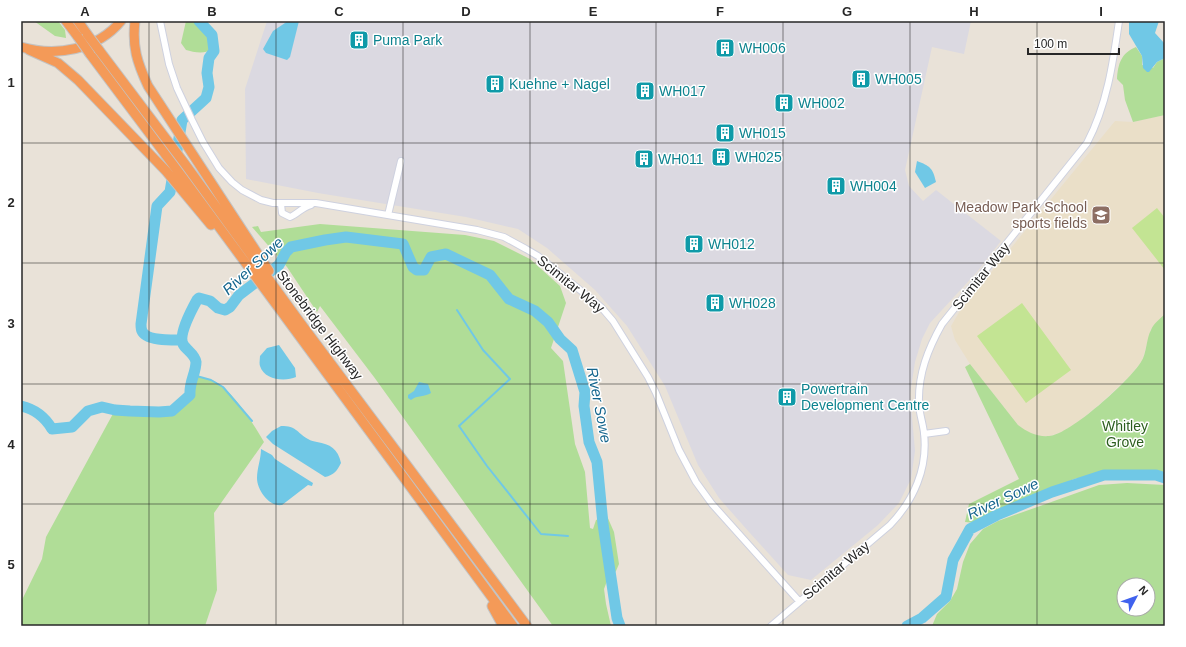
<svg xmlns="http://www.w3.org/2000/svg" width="1186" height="647" viewBox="0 0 1186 647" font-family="Arial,sans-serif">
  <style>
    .industrial { fill: #dbd9e1 }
    .education { fill: #eadfc8 }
    .green { fill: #b0dd97; fill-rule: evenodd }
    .pitch { fill: #c3e493 }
    .water { fill: #70c8e6 }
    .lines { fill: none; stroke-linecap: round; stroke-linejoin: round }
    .stream { stroke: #70c8e6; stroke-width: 2 }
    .river { stroke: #70c8e6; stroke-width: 11 }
    .minor-casing { stroke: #ced1df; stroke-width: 8 }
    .highway-casing { stroke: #c3c3c3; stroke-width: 11 }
    .minor { stroke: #fff; stroke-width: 6 }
    .highway { stroke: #f49a58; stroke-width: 9 }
    .highway-bridge-casing { stroke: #c3c3c3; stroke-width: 11; stroke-linecap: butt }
    .highway-bridge { stroke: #f49a58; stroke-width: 9 }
    .grid { fill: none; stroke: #272727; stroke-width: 1; stroke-opacity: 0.55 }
    .labels { text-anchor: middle; stroke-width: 3; stroke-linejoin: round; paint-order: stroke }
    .culture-label { font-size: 14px; fill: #0d838f; stroke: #fff; text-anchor: start }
    .education-label { font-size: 14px; fill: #785e54; stroke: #fff; text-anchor: end }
    .street-label { font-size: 14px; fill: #272727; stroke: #fff }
    .park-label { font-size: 14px; fill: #2b5d1d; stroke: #fff }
    .water-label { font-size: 15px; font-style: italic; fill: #14658d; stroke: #fff }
    .neatline { fill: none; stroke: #272727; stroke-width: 1.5 }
    .grid-label { font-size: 13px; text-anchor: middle; font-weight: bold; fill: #272727 }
  </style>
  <rect width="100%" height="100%" fill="#e9e2d8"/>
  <!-- industrial -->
  <path class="industrial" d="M 267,21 L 971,21 L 964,54 L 932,47 L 905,170 L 909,186 L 923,201 L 936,190 L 1001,241 L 977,272 L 930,323 L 922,339 L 915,362 L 910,394 L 915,451 L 911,479 L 899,503 L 878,525 L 811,580 L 788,575 L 749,532 L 719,498 L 698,465 L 665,386 L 627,326 L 595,290 L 547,248 L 518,229 L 466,217 L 318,193 L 246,179 L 245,89 Z"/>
  <!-- education -->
  <path class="education" d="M 1165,115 L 1165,314 L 1151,329 L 1142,361 L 1129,377 L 1102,402 L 1077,423 L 1064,431 L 1050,436 L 1040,436 L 1027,432 L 1018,425 L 970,364 L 955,340 L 951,326 L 961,309 L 1115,121 L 1133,122 Z"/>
  <!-- green -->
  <path class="green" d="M 34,21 L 58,21 L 65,30 L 66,38 L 55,36 Z
    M 186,21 L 195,21 L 197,25 C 207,30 209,38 211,49 C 205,55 193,52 186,50 L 181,43 Z
    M 1136,47 L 1142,56 L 1142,65 L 1153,68 L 1157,62 L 1165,58 L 1165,115 L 1133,122 L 1125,100 L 1123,85 L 1117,79 C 1118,64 1121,53 1136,47 Z
    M 320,224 L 465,235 L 494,241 L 530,259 L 560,286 L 566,303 L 551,348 L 563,361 L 575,444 L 585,472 L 590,528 L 593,529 L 596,520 L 607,516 L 614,532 L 619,564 L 616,571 L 607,581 L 604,589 L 606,604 L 611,626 L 553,626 L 374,377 L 320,306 L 317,312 L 287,267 L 252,227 L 258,226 L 261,232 Z
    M 1165,314 L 1165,476 L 1157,473 L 1104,473 L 1074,479 L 976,523 L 965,522 L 969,504 L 1019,479 L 965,367 L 970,364 L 1018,425 C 1027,432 1037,437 1049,436 C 1070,435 1130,380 1141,362 C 1147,353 1146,339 1151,330 C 1153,324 1161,318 1165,314 Z
    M 193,375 C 199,377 206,378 212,380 C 232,389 253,423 264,442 L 214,513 L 217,590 L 205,626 L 21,626 L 21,602 L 42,559 L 46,537 L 115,410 L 158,412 L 172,411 L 190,395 L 189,387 Z
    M 1127,483 L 1165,485 L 1165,626 L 932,626 L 937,614 L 950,601 L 957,589 L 963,562 L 970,544 L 983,529 L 998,521 L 1099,485 ZM 1124,585 L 1148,585 L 1148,609 L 1124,609 Z"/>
  <!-- pitch -->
  <path class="pitch" d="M 1157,208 L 1165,218 L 1165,270 L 1132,228 Z
    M 1022,303 L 1071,370 L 1026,403 L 977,336 Z"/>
  <!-- water -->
  <path class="water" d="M 288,21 L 299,21 L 290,57 L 287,60 L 266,53 L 263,49 L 273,31 Z
    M 1129,21 L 1159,21 L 1155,33 L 1165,44 L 1165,58 L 1157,62 L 1149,72 L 1147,72 L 1143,68 L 1142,56 L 1129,34 Z
    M 917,161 C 930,166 933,168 936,182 L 925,188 L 915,172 Z
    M 279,345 L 295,368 L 296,377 C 285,382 264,380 260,366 C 259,363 260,359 260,356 L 267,348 Z
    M 419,382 L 428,384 L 431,393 C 425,397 417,395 411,400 L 408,398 L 408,395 L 414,391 Z
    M 281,426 C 297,426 296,432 308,439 C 311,441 314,441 317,442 C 330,444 338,449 341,463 C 337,471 334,475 325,477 L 273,444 L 266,437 L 272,431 Z
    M 261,449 L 272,455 L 275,459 L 313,483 L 312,486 L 308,485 L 282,505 C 269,507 257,490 257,478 C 257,468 261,459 261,449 Z"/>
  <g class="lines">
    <!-- stream -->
    <path class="stream" d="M 457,310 L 483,350 L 510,379 L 459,426 L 487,466 L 541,534 L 568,536
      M 193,375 L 211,380 L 223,387 L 252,421"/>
    <!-- river -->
    <path class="river" d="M 182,340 C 173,340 146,341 142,331 C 141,329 141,326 141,324 L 157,206 L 170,192 L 182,120 L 206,98 L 209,87 L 207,73 L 209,58 L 214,51 L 212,35 L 199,21
      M 21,406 C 34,409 45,417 52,429 L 72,427 L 88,411 L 102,407 L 115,410 L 130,411 L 159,412 L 172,411 L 190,395 C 189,382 196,373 196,362 C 195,354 186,350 183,344 C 178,335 192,309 197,300 L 199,298 L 210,301 L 218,308 L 225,310 L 230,307 L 239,295 L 279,265 L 286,252 L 291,247 L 325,240 L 346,237 L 403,244 L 413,267 L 417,270 L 424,270 L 431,257 L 446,254 L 490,275 L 509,299 L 535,311 L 548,322 L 560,339 L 572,350 L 585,392 L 584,406 L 589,442 L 597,462 L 603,524 L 617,618 L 620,626
      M 907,626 L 922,618 L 946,597 L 953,560 L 970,529 L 997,515 L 1052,492 L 1104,475 L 1156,475 L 1165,478"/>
    <!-- minor casing -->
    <g class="minor-casing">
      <path id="minor" d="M 160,21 L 169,64 L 177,88 L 192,120 L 203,142 L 219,168 L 232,182 L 242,190 L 261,200 L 273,203 L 316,203 L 477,230 L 504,237 L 526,249 L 538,256 L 601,307 L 613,321 L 648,377 L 656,393 L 679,450 L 696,482 L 712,504 L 799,601
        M 281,204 L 282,213 L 290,217 C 298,214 302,207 311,205
        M 388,215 L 401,161
        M 924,434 L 946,431
        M 771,626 L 890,525 C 914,500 928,468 924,433 C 923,423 919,413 919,403 C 918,374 928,349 942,324 L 1087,143 C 1107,105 1113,63 1119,21"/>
    </g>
    <!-- highway casing -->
    <g class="highway-casing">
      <path id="highway" d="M 66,21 L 78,37
        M 78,21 L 87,34
        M 135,21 C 132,47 137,62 148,86 L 269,271
        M 21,47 C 56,57 97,50 121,21
        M 29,50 L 58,63 L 78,80 L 166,171 L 211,225
        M 99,50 L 185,164 L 299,321 L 527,626
        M 90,54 L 183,178 L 513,626
        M 492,606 L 503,626"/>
    </g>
    <!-- minor -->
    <use href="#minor" class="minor"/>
    <!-- highway -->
    <use href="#highway" class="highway"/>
    <!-- highway-bridge casing -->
    <g class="highway-bridge-casing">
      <path id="highway-bridge" d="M 87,34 L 99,50
        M 78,37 L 90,54"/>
    </g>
    <!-- highway-bridge -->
    <use href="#highway-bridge" class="highway-bridge"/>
  </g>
  <!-- grid -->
  <path class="grid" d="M 149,21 L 149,626M 276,21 L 276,626M 403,21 L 403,626M 530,21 L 530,626M 656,21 L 656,626M 783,21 L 783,626M 910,21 L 910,626M 1037,21 L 1037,626M 21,143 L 1165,143M 21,263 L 1165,263M 21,384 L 1165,384M 21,504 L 1165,504"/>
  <!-- icons -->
  <defs>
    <g id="building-square" transform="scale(1)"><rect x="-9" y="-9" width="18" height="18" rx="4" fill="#0f9aa8" stroke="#fff"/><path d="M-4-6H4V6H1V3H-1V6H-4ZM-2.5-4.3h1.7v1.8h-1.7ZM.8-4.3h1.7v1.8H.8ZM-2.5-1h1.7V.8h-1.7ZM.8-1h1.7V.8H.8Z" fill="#fff"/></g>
    <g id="school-square" transform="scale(1)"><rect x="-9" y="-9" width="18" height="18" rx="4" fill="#8d6e63" stroke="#fff"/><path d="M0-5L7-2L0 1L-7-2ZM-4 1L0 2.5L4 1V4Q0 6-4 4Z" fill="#fff"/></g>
  </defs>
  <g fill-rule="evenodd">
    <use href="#building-square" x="359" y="40"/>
    <use href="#building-square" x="725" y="48"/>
    <use href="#building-square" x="861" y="79"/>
    <use href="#building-square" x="495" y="84"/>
    <use href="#building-square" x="645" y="91"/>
    <use href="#building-square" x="784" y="103"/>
    <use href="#building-square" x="725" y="133"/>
    <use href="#building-square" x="721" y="157"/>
    <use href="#building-square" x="644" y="159"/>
    <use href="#building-square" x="836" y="186"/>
    <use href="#school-square" x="1101" y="215"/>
    <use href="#building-square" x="694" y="244"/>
    <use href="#building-square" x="715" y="303"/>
    <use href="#building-square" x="787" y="397"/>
  </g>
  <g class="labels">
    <!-- culture labels -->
    <g class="culture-label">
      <text x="373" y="45">Puma Park</text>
      <text x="739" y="53">WH006</text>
      <text x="875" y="84">WH005</text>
      <text x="509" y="89">Kuehne + Nagel</text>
      <text x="659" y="96">WH017</text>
      <text x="798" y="108">WH002</text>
      <text x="739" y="138">WH015</text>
      <text x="735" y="162">WH025</text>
      <text x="658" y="164">WH011</text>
      <text x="850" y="191">WH004</text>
      <text x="708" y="249">WH012</text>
      <text x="729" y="308">WH028</text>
      <text x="801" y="394">Powertrain<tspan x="801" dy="16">Development Centre</tspan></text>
    </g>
    <!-- education labels -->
    <g class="education-label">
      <text x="1087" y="212">Meadow Park School<tspan x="1087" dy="16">sports fields</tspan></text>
    </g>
    <!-- street labels -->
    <g class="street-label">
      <text transform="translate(981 276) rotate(-51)" y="5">Scimitar Way</text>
      <text transform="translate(571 284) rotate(39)" y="5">Scimitar Way</text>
      <text transform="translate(320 325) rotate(53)" y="5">Stonebridge Highway</text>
      <text transform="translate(836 570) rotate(-40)" y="5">Scimitar Way</text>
    </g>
    <!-- park labels -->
    <g class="park-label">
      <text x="1125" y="431">Whitley<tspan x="1125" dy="16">Grove</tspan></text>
    </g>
    <!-- water labels -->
    <g class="water-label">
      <text transform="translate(253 266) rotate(-43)" y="5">River Sowe</text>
      <text transform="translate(599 405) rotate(79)" y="5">River Sowe</text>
      <text transform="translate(1003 499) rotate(-25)" y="5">River Sowe</text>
    </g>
  </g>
  <!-- border -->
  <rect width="1186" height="647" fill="none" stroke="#ffffff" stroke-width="44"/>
  <!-- north arrow -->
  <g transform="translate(1136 597) rotate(49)"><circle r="19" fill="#ffffff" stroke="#a9a9a9"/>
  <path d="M0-3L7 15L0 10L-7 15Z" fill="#4062ee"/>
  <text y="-6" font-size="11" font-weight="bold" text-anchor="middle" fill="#272727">N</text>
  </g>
  <!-- scale -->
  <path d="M1028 48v6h91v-6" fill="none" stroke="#272727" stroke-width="2"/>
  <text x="1034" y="48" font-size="12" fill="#272727" stroke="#ffffff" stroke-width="3" paint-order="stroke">100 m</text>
  <rect x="22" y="22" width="1142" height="603" class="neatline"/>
  <g class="grid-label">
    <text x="85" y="16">A</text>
    <text x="212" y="16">B</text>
    <text x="339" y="16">C</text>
    <text x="466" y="16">D</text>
    <text x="593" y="16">E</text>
    <text x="720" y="16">F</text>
    <text x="847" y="16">G</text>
    <text x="974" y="16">H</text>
    <text x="1101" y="16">I</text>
    <text x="11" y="87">1</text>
    <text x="11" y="207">2</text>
    <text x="11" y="328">3</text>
    <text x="11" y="449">4</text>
    <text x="11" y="569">5</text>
  </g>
</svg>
